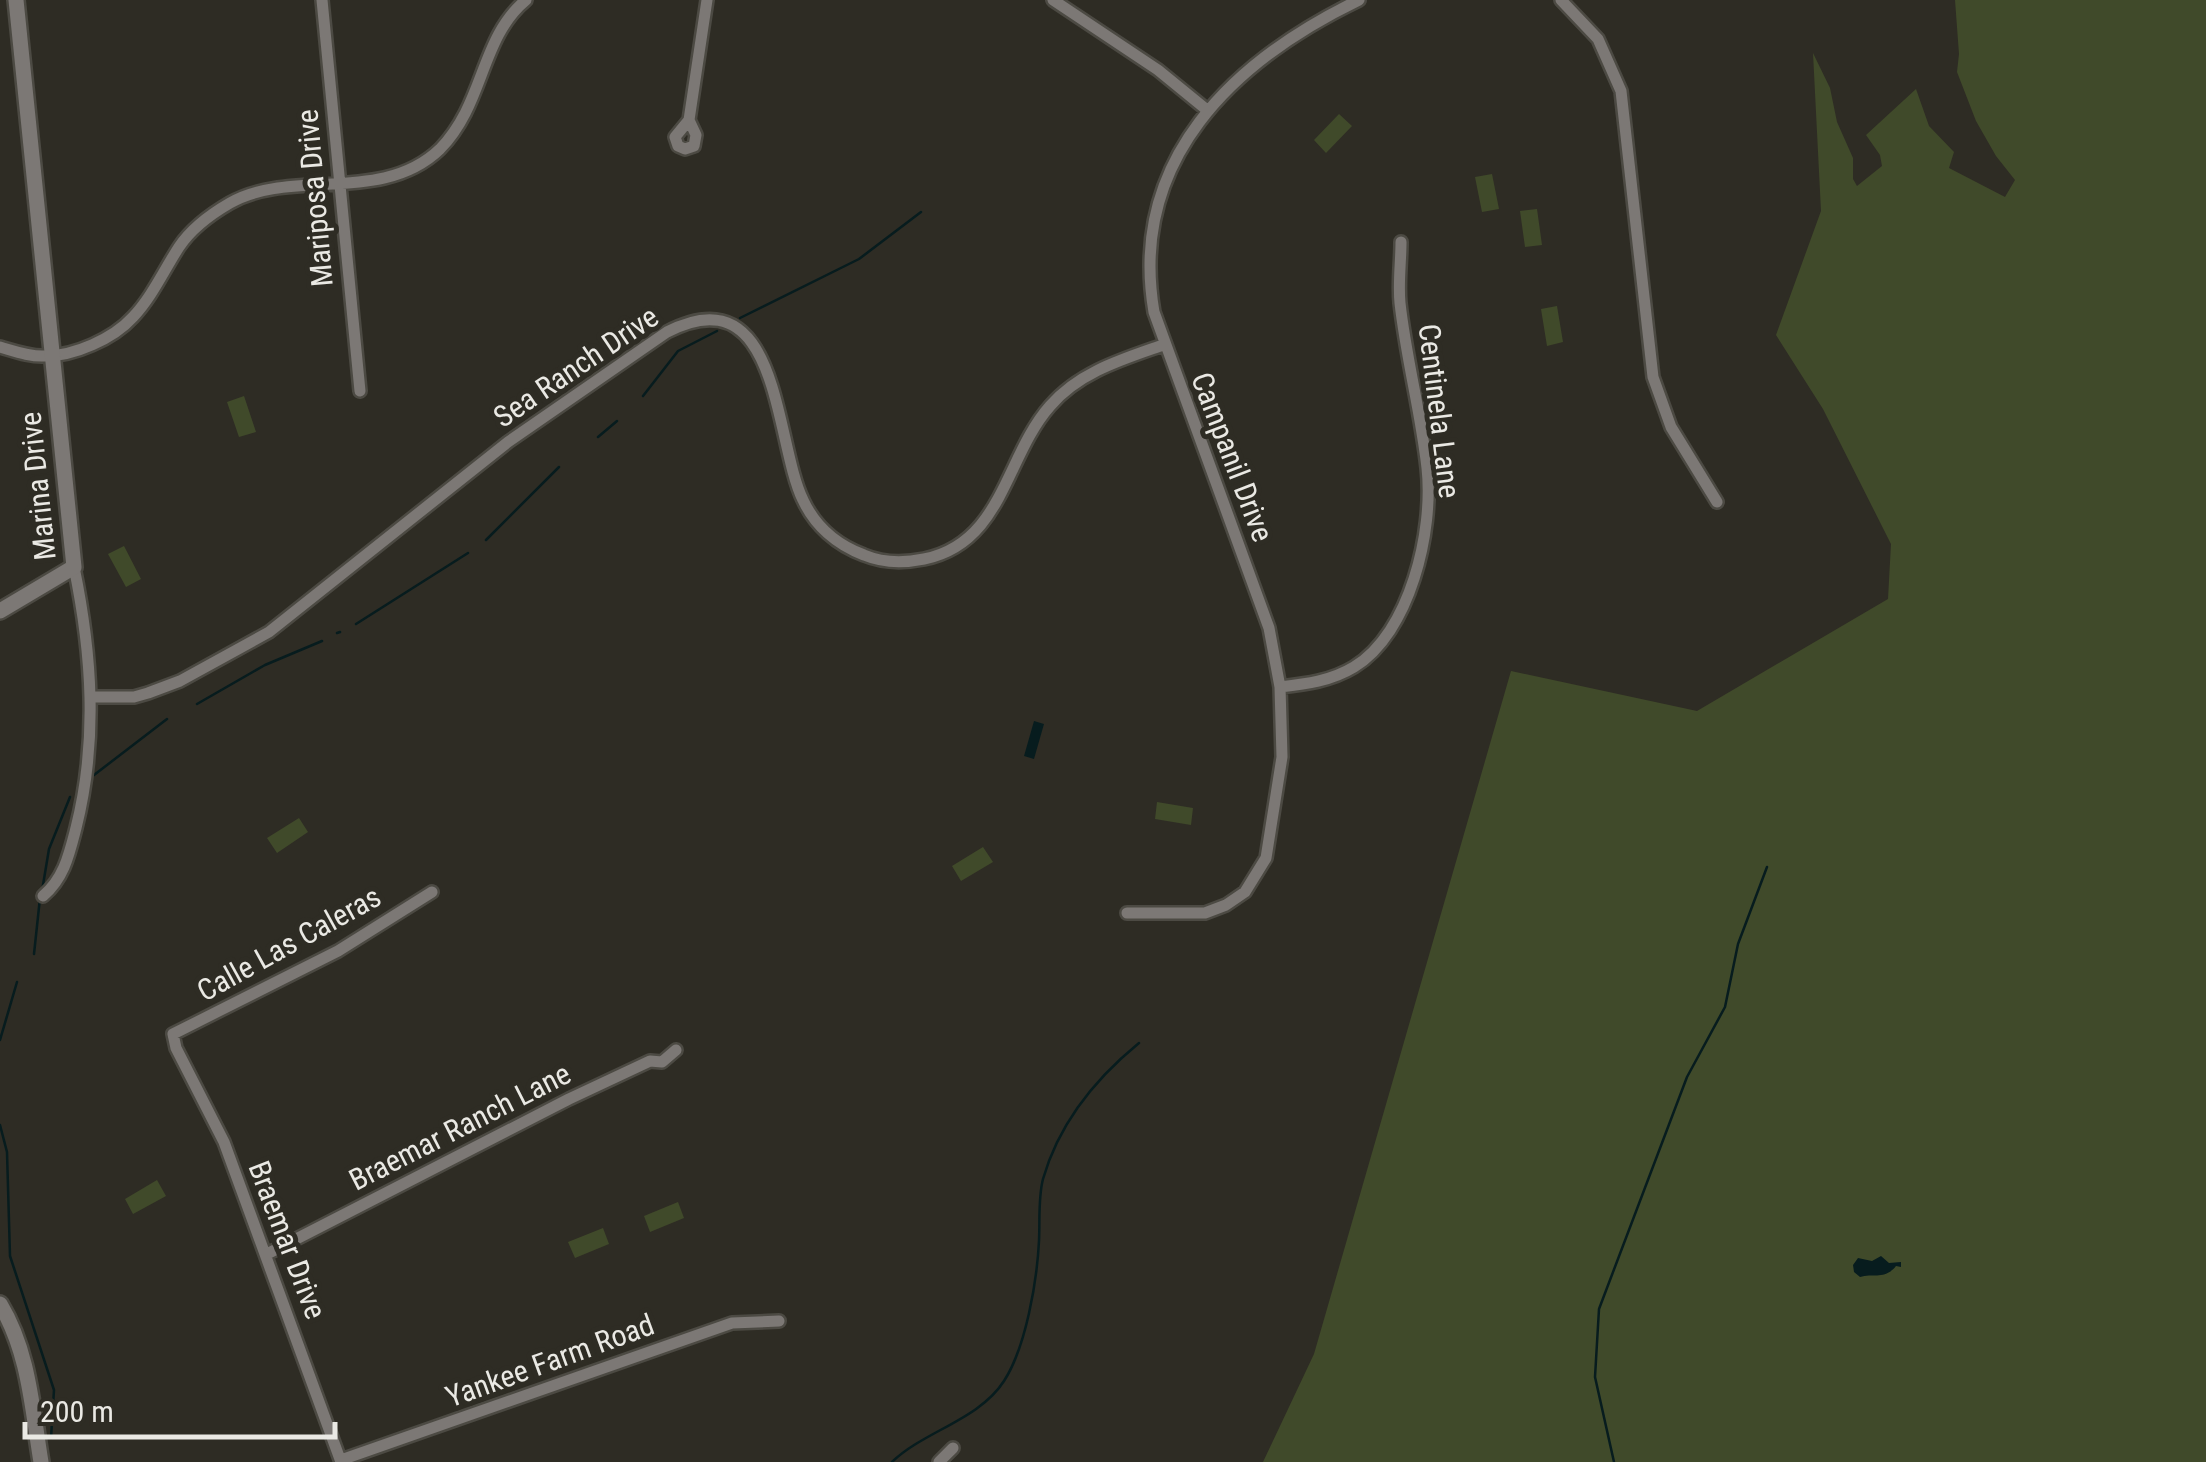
<svg xmlns="http://www.w3.org/2000/svg" width="2206" height="1462" viewBox="0 0 2206 1462" font-family="'Roboto Condensed',sans-serif">
  <style>
    .green { fill: #404a2a }
    .water { fill: #071c1e }
    .lines { fill: none; stroke-linecap: round; stroke-linejoin: round }
    .stream { stroke: #071c1e; stroke-width: 2.5 }
    .minor-casing { stroke: #4c4a43; stroke-width: 16 }
    .tertiary-casing { stroke: #4c4a43; stroke-width: 20 }
    .minor { stroke: #7c7875; stroke-width: 11 }
    .tertiary { stroke: #7c7875; stroke-width: 15 }
    .labels { text-anchor: middle; stroke-width: 10; stroke-linejoin: round; paint-order: stroke }
    .street-label { font-size: 30px; fill: #eae9e4; stroke: #2e2c24 }
  </style>
  <rect width="100%" height="100%" fill="#2e2c24"/>
  <!-- green -->
  <path class="green" d="M 1955,0 L 2206,0 L 2206,1462 L 1263,1462 L 1314,1354 L 1511,671 L 1697,711 L 1888,599 L 1891,544 L 1823,409 L 1776,335 L 1821,211 L 1813,53 L 1830,88 L 1837,122 L 1853,158 L 1853,179 L 1857,186 L 1882,166 L 1880,155 L 1866,135 L 1916,89 L 1929,126 L 1954,152 L 1949,168 L 2005,197 L 2015,180 L 1996,156 L 1976,121 L 1957,72 L 1959,54 Z
    M 1339,114 L 1352,126 L 1326,153 L 1314,140 Z
    M 1492,174 L 1499,209 L 1482,212 L 1475,177 Z
    M 1537,209 L 1542,245 L 1525,247 L 1520,211 Z
    M 1557,306 L 1563,342 L 1547,346 L 1541,309 Z
    M 244,396 L 256,432 L 239,437 L 227,402 Z
    M 124,546 L 141,579 L 126,587 L 108,554 Z
    M 1157,802 L 1193,808 L 1191,825 L 1155,819 Z
    M 299,818 L 308,832 L 277,853 L 267,838 Z
    M 983,847 L 993,862 L 961,881 L 952,866 Z
    M 157,1180 L 166,1196 L 133,1214 L 125,1199 Z
    M 678,1202 L 684,1218 L 650,1232 L 644,1216 Z
    M 603,1228 L 609,1244 L 575,1258 L 568,1242 Z"/>
  <!-- water -->
  <path class="water" d="M 1034,721 L 1044,724 L 1034,759 L 1024,756 Z
    M 1881,1256 L 1889,1263 L 1901,1262 L 1901,1267 L 1896,1266 C 1885,1280 1874,1273 1860,1277 L 1854,1272 L 1853,1265 L 1858,1258 L 1872,1261 Z"/>
  <g class="lines">
    <!-- stream -->
    <path class="stream" d="M 740,318 L 859,259 L 921,212
      M 643,396 L 678,351 L 717,331
      M 598,437 L 617,421
      M 486,540 L 559,467
      M 356,624 L 468,553
      M 337,633 L 340,632
      M 197,704 L 265,665 L 322,641
      M 94,775 L 167,719
      M 42,891 L 49,849 L 70,797
      M 34,954 L 40,898
      M 0,1040 L 17,982
      M 0,1125 L 7,1152 L 10,1256 L 54,1390 L 51,1438
      M 892,1462 C 924,1431 979,1420 1004,1381 C 1026,1347 1037,1281 1039,1241 C 1040,1221 1038,1198 1043,1179 C 1059,1123 1095,1079 1139,1043
      M 1614,1462 L 1595,1377 L 1599,1309 L 1687,1077 L 1725,1007 L 1738,944 L 1767,867"/>
    <!-- minor casing -->
    <g class="minor-casing">
      <path id="minor" d="M 322,0 L 360,391
        M 1053,0 L 1158,70 L 1207,110
        M 1561,0 L 1598,39 L 1621,91 L 1653,377 L 1671,427 L 1717,502
        M 689,120 L 696,135 L 694,146 L 685,149 L 678,146 L 675,137 L 689,120 L 707,0
        M 0,347 C 14,351 30,357 45,356 C 74,356 113,339 133,317 C 152,297 164,270 179,247 C 191,229 211,214 230,203 C 291,168 382,205 440,149 C 485,103 480,38 526,0
        M 1280,687 C 1306,684 1331,681 1354,667 C 1410,633 1434,531 1427,468 C 1421,413 1406,358 1400,303 C 1398,283 1401,262 1401,242
        M 91,697 L 134,697 L 148,693 L 180,681 L 269,632 L 508,442 L 667,332 C 781,273 774,441 803,500 C 815,526 837,545 864,555 C 883,563 904,563 924,559 C 1003,543 1005,457 1050,406 C 1079,372 1123,359 1163,345
        M 43,896 C 64,878 69,855 76,828 C 98,741 92,654 74,567
        M 1127,913 L 1205,913 L 1226,905 L 1245,892 L 1266,858 L 1282,757 L 1280,687 L 1269,628 L 1154,312 C 1128,160 1233,61 1359,0
        M 267,1254 L 569,1099 L 650,1061 L 662,1062 L 676,1050
        M 341,1460 L 732,1323 L 779,1321
        M 341,1462 L 224,1142 L 176,1048 L 173,1034 L 338,951 L 432,892
        M 939,1462 L 953,1448"/>
    </g>
    <!-- tertiary casing -->
    <g class="tertiary-casing">
      <path id="tertiary" d="M 0,611 L 74,567 L 16,0
        M 0,1304 C 29,1352 32,1408 41,1462"/>
    </g>
    <!-- minor -->
    <use href="#minor" class="minor"/>
    <!-- tertiary -->
    <use href="#tertiary" class="tertiary"/>
  </g>
  <g class="labels">
    <!-- street labels -->
    <g class="street-label">
      <text transform="translate(315 198) rotate(-95)" y="10">Mariposa Drive</text>
      <text transform="translate(576 367) rotate(-34)" y="10">Sea Ranch Drive</text>
      <text transform="translate(1439 411) rotate(83)" y="10">Centinela Lane</text>
      <text transform="translate(1232 457) rotate(69)" y="10">Campanil Drive</text>
      <text transform="translate(38 486) rotate(-96)" y="10">Marina Drive</text>
      <text transform="translate(289 944) rotate(-29)" y="10">Calle Las Caleras</text>
      <text transform="translate(460 1127) rotate(-27)" y="10">Braemar Ranch Lane</text>
      <text transform="translate(287 1240) rotate(69)" y="10">Braemar Drive</text>
      <text transform="translate(550 1361) rotate(-20)" y="10">Yankee Farm Road</text>
    </g>
  </g>
  <!-- scale -->
  <path d="M25 1422v15h310v-15" fill="none" stroke="#eae9e4" stroke-width="5"/>
  <text x="40" y="1422" font-size="30" fill="#eae9e4" stroke="#2e2c24" stroke-width="8" paint-order="stroke">200 m</text>
</svg>
